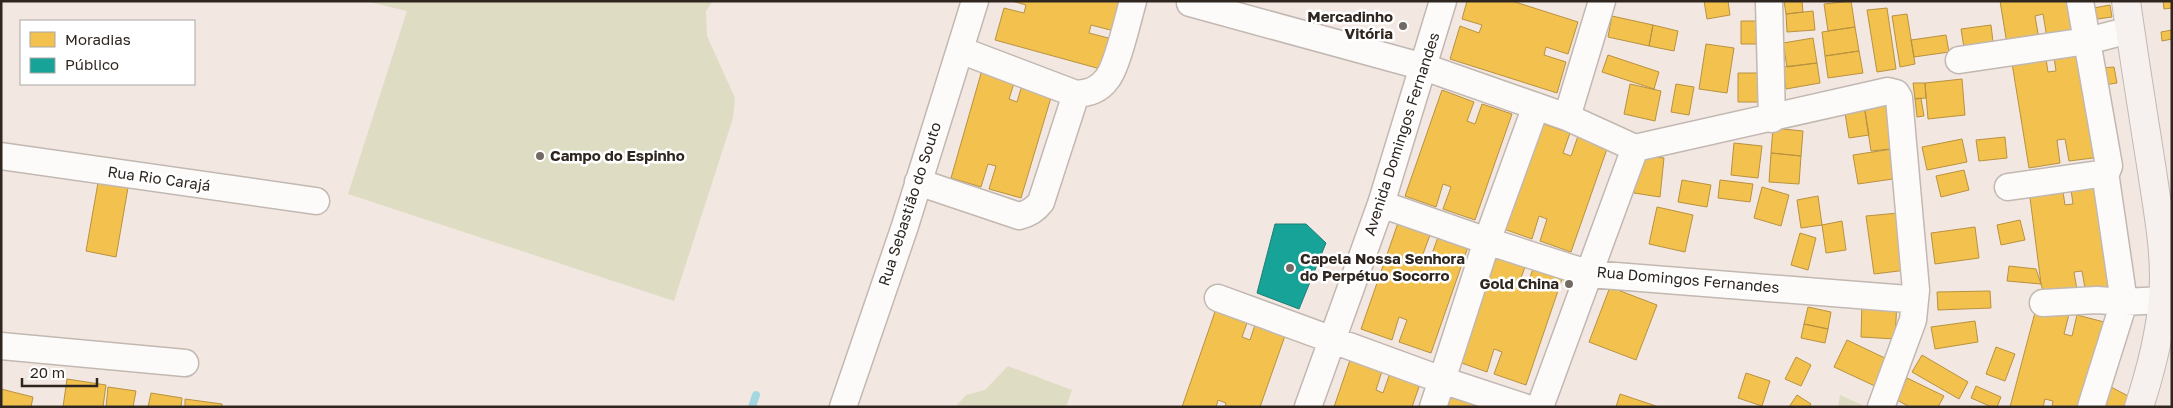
<svg xmlns="http://www.w3.org/2000/svg" width="2173" height="408" viewBox="0 0 2173 408" font-family="'Golos Text',sans-serif">
  <style>
    .green { fill: #deddc3 }
    .homes { fill: #f2c14e; stroke: #b89240 }
    .public { fill: #17a398; stroke: #1e7e74 }
    .lines { fill: none; stroke-linecap: round; stroke-linejoin: round }
    .stream { stroke: #a4d8e0; stroke-width: 8 }
    .minor-casing { stroke: #c2b8b2; stroke-width: 29 }
    .secondary-casing { stroke: #c2b8b2; stroke-width: 30 }
    .minor { stroke: #fdfbfa; stroke-width: 26 }
    .secondary { stroke: #f6f0ef; stroke-width: 28 }
    .poi-dot { fill: #746a64; stroke: #fff; stroke-width: 2 }
    .labels { text-anchor: middle; stroke-width: 5; stroke-linejoin: round; paint-order: stroke }
    .poi-label { font-size: 15px; font-weight: bold; fill: #302620; stroke: #fff; text-anchor: end }
    .street-label { font-size: 15px; fill: #302620; stroke: #fff }
  </style>
  <rect width="100%" height="100%" fill="#f3e7e1"/>
  <!-- green -->
  <path class="green" d="M 365,1 L 713,1 L 706,11 L 707,36 L 735,98 L 733,118 L 674,301 L 348,194 L 407,11 Z
    M 1008,366 L 1072,390 L 1066,407 L 955,407 L 966,395 L 985,390 Z
    M 1840,395 L 1867,407 L 1838,407 Z"/>
  <!-- homes -->
  <path class="homes" d="M 1012,1 L 1122,1 L 1114,31 L 1091,25 L 1089,33 L 1112,39 L 1104,70 L 995,40 L 1004,8 L 1024,13 L 1026,5 Z
    M 1467,1 L 1512,1 L 1578,22 L 1568,54 L 1546,47 L 1544,55 L 1566,62 L 1557,93 L 1450,59 L 1460,26 L 1479,33 L 1482,25 L 1462,19 Z
    M 1704,1 L 1728,1 L 1730,15 L 1707,19 Z
    M 1784,1 L 1802,1 L 1803,12 L 1786,14 Z
    M 1851,1 L 1855,27 L 1828,31 L 1824,4 Z
    M 2000,1 L 2075,1 L 2080,32 L 2047,38 L 2043,14 L 2035,16 L 2039,39 L 2007,44 Z
    M 2163,1 L 2172,1 L 2172,8 L 2164,9 Z
    M 2110,5 L 2112,17 L 2090,20 L 2088,9 Z
    M 1887,8 L 1896,69 L 1877,72 L 1867,10 Z
    M 1813,11 L 1815,30 L 1787,32 L 1786,14 Z
    M 1907,14 L 1915,64 L 1900,67 L 1892,16 Z
    M 1612,16 L 1653,25 L 1649,46 L 1608,37 Z
    M 1741,21 L 1765,21 L 1765,44 L 1741,44 Z
    M 1653,25 L 1678,31 L 1674,51 L 1649,46 Z
    M 1991,25 L 1994,50 L 1965,54 L 1961,29 Z
    M 1855,27 L 1859,51 L 1825,56 L 1822,32 Z
    M 2172,30 L 2172,39 L 2162,41 L 2161,32 Z
    M 1946,35 L 1949,52 L 1914,57 L 1911,40 Z
    M 1813,38 L 1817,63 L 1787,67 L 1783,43 Z
    M 1706,44 L 1734,48 L 1727,93 L 1699,89 Z
    M 2084,45 L 2101,157 L 2069,161 L 2065,139 L 2057,140 L 2060,163 L 2029,168 L 2011,57 L 2045,52 L 2048,72 L 2056,71 L 2053,50 Z
    M 1859,51 L 1863,73 L 1828,78 L 1825,56 Z
    M 1608,55 L 1659,72 L 1654,89 L 1602,72 Z
    M 1817,63 L 1820,83 L 1786,89 L 1782,67 Z
    M 2114,67 L 2117,83 L 2104,85 L 2102,68 Z
    M 982,70 L 1015,80 L 1009,99 L 1017,102 L 1023,82 L 1053,91 L 1021,198 L 989,189 L 996,166 L 988,164 L 981,187 L 951,178 Z
    M 1738,73 L 1764,73 L 1764,102 L 1738,102 Z
    M 1962,79 L 1965,115 L 1928,119 L 1925,83 Z
    M 1913,83 L 1925,83 L 1926,98 L 1915,99 Z
    M 1630,84 L 1661,91 L 1655,121 L 1624,114 Z
    M 1676,84 L 1694,87 L 1689,115 L 1671,112 Z
    M 1442,90 L 1474,102 L 1467,121 L 1475,124 L 1482,104 L 1512,114 L 1475,220 L 1443,209 L 1451,187 L 1443,184 L 1436,207 L 1405,196 Z
    M 1921,98 L 1924,116 L 1917,117 L 1915,99 Z
    M 1891,100 L 1899,148 L 1871,151 L 1864,105 Z
    M 1864,105 L 1869,135 L 1849,138 L 1844,107 Z
    M 1538,122 L 1570,133 L 1563,153 L 1571,156 L 1578,136 L 1608,146 L 1571,252 L 1540,241 L 1547,219 L 1539,216 L 1532,239 L 1501,228 Z
    M 1773,128 L 1803,131 L 1801,156 L 1771,153 Z
    M 2005,137 L 2007,158 L 1979,161 L 1976,140 Z
    M 1962,139 L 1967,162 L 1927,170 L 1922,147 Z
    M 1734,143 L 1762,146 L 1758,178 L 1731,175 Z
    M 1899,148 L 1900,178 L 1858,184 L 1853,155 Z
    M 1771,153 L 1801,156 L 1799,184 L 1769,182 Z
    M 1639,155 L 1664,158 L 1660,197 L 1634,193 Z
    M 1964,170 L 1969,190 L 1941,197 L 1936,176 Z
    M 99,177 L 129,182 L 116,257 L 86,251 Z
    M 2101,178 L 2119,289 L 2086,294 L 2082,271 L 2074,272 L 2078,296 L 2046,301 L 2041,284 L 2029,190 L 2062,185 L 2065,205 L 2073,204 L 2070,183 Z
    M 1682,180 L 1711,185 L 1707,207 L 1678,202 Z
    M 1720,180 L 1753,184 L 1750,202 L 1718,198 Z
    M 1762,187 L 1789,195 L 1781,226 L 1754,218 Z
    M 1818,196 L 1822,225 L 1801,228 L 1797,200 Z
    M 1657,207 L 1693,215 L 1685,252 L 1649,244 Z
    M 1899,213 L 1907,270 L 1874,274 L 1866,216 Z
    M 2020,220 L 2025,240 L 2001,245 L 1997,225 Z
    M 1842,221 L 1846,250 L 1826,253 L 1822,225 Z
    M 1398,223 L 1430,235 L 1423,254 L 1431,257 L 1438,237 L 1468,247 L 1431,353 L 1399,342 L 1407,320 L 1399,317 L 1392,340 L 1361,329 Z
    M 1975,227 L 1979,258 L 1935,264 L 1931,233 Z
    M 1800,233 L 1816,238 L 1808,270 L 1791,265 Z
    M 1493,255 L 1525,267 L 1518,286 L 1526,288 L 1533,269 L 1562,279 L 1526,385 L 1494,374 L 1502,352 L 1494,349 L 1487,372 L 1456,361 Z
    M 2009,266 L 2036,269 L 2041,284 L 2007,281 Z
    M 1610,287 L 1657,305 L 1636,360 L 1589,342 Z
    M 1990,291 L 1991,308 L 1938,310 L 1937,292 Z
    M 1862,300 L 1897,301 L 1895,339 L 1861,337 Z
    M 2037,305 L 2069,314 L 2064,334 L 2072,336 L 2077,315 L 2108,323 L 2086,407 L 2052,407 L 2053,401 L 2045,399 L 2043,407 L 2010,407 Z
    M 1217,306 L 1249,317 L 1242,337 L 1250,340 L 1257,319 L 1287,330 L 1260,407 L 1225,407 L 1226,403 L 1218,400 L 1216,407 L 1182,407 Z
    M 1808,307 L 1831,312 L 1828,329 L 1804,324 Z
    M 1975,321 L 1978,342 L 1935,349 L 1931,327 Z
    M 1804,324 L 1828,329 L 1825,343 L 1801,338 Z
    M 1847,340 L 1889,360 L 1877,387 L 1834,367 Z
    M 1996,347 L 2015,354 L 2005,381 L 1986,374 Z
    M 1922,355 L 1968,382 L 1959,399 L 1912,372 Z
    M 1796,357 L 1811,365 L 1801,386 L 1785,379 Z
    M 1350,360 L 1382,371 L 1376,390 L 1383,393 L 1390,373 L 1420,384 L 1412,407 L 1334,407 Z
    M 1746,373 L 1770,381 L 1762,406 L 1738,398 Z
    M 1907,378 L 1944,396 L 1938,407 L 1910,407 L 1897,400 Z
    M 67,379 L 106,385 L 103,407 L 63,407 Z
    M 1976,386 L 2001,397 L 1997,407 L 1992,407 L 1971,398 Z
    M 108,387 L 136,391 L 133,407 L 106,407 Z
    M 2111,387 L 2132,398 L 2128,407 L 2101,407 Z
    M 1,389 L 33,397 L 31,407 L 1,407 Z
    M 1446,391 L 1478,402 L 1476,407 L 1441,407 Z
    M 151,393 L 182,398 L 181,407 L 148,407 Z
    M 1620,394 L 1659,407 L 1616,407 Z
    M 1797,395 L 1811,404 L 1809,407 L 1789,407 Z
    M 185,399 L 222,404 L 222,407 L 185,407 Z"/>
  <!-- public -->
  <path class="public" d="M 1275,224 L 1306,224 L 1326,243 L 1299,309 L 1257,293 Z"/>
  <g class="lines">
    <!-- stream -->
    <path class="stream" d="M 752,407 L 756,395"/>
    <!-- minor casing -->
    <g class="minor-casing">
      <path id="minor" d="M 1769,1 L 1772,119
        M 1190,3 L 1424,67 L 1567,117 L 1635,148 L 1888,91 L 1896,93 L 1899,98 L 1916,290 L 1913,320 L 1881,407
        M 960,50 L 1076,94 C 1089,93 1099,90 1107,79 C 1117,67 1128,19 1133,1
        M 1959,60 L 2087,41 L 2130,30
        M 1536,106 L 1487,241 L 1590,274 L 1908,299 L 1915,296
        M 1567,117 L 1602,1
        M 1,156 L 316,201
        M 918,182 L 1019,216 C 1028,214 1035,210 1041,202 L 1076,94
        M 2008,187 L 2099,174 L 2107,171 L 2109,166 L 2080,1
        M 1381,204 L 1487,241 L 1442,380 L 1524,407
        M 1218,298 L 1442,380 L 1433,407
        M 2043,303 L 2097,300 L 2124,302 L 2163,300
        M 1,346 L 185,363
        M 843,407 L 905,226 L 975,1
        M 1308,407 L 1381,204 L 1443,1
        M 1540,407 L 1635,148
        M 2091,407 L 2124,302 L 2105,172"/>
    </g>
    <!-- secondary casing -->
    <g class="secondary-casing">
      <path id="secondary" d="M 2126,1 C 2134,58 2143,114 2152,171 C 2158,213 2167,256 2163,299 C 2160,336 2150,373 2139,407"/>
    </g>
    <!-- minor -->
    <use href="#minor" class="minor"/>
    <!-- secondary -->
    <use href="#secondary" class="secondary"/>
  </g>
  <!-- markers -->
  <g class="poi-dot">
    <circle cx="1403" cy="26" r="5"/>
    <circle cx="540" cy="156" r="5"/>
    <circle cx="1290" cy="268" r="5"/>
    <circle cx="1569" cy="284" r="5"/>
  </g>
  <g class="labels">
    <!-- poi labels -->
    <g class="poi-label">
      <text x="1393" y="22">Mercadinho<tspan x="1393" dy="17">Vitória</tspan></text>
      <text x="550" y="161" text-anchor="start">Campo do Espinho</text>
      <text x="1300" y="264" text-anchor="start">Capela Nossa Senhora<tspan x="1300" dy="17">do Perpétuo Socorro</tspan></text>
      <text x="1559" y="289">Gold China</text>
    </g>
    <!-- street labels -->
    <g class="street-label">
      <text transform="translate(1402 134) rotate(-72)" y="5">Avenida Domingos Fernandes</text>
      <text transform="translate(159 179) rotate(8)" y="5">Rua Rio Carajá</text>
      <text transform="translate(910 204) rotate(-72)" y="5">Rua Sebastião do Souto</text>
      <text transform="translate(1688 280) rotate(5)" y="5">Rua Domingos Fernandes</text>
    </g>
  </g>
  <!-- border -->
  <rect width="2173" height="408" fill="none" stroke="#302620" stroke-width="5"/>
  <!-- legend -->
  <rect x="20" y="20" width="175" height="65" fill="#ffffff" stroke="#aca8a6"/>
  <rect x="30" y="32" width="25" height="15" fill="#f2c14e" stroke="#aca8a6"/>
  <text x="65" y="45" font-size="15" fill="#302620">Moradias</text>
  <rect x="30" y="58" width="25" height="15" fill="#17a398" stroke="#aca8a6"/>
  <text x="65" y="70" font-size="15" fill="#302620">Público</text>
  <!-- scale -->
  <path d="M22 378v8h75v-8" fill="none" stroke="#302620" stroke-width="2.5"/>
  <text x="30" y="378" font-size="15" fill="#302620" stroke="#ffffff" stroke-width="4" paint-order="stroke">20 m</text>
</svg>
